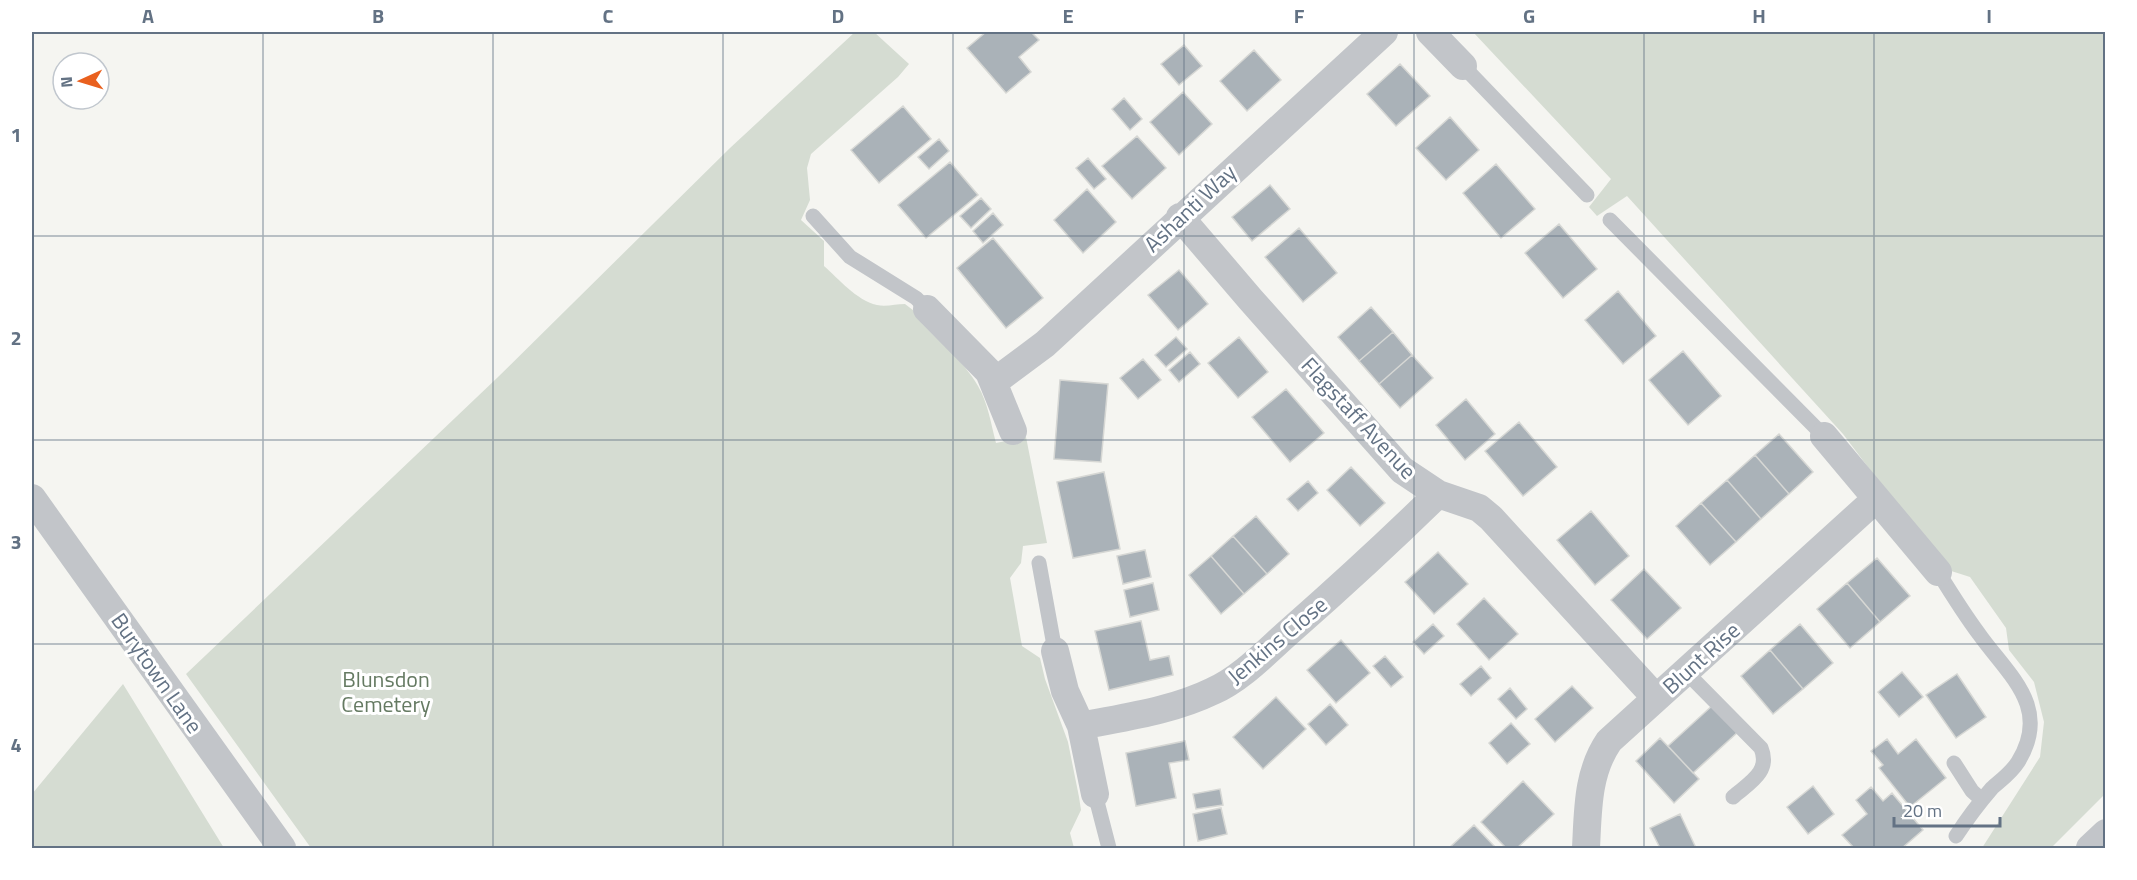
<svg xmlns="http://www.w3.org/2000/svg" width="2137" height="880" viewBox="0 0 2137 880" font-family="'Titillium Web',sans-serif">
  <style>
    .green { fill: #d5dcd2 }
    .building { fill: #aab2b8; stroke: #d6d7d4; stroke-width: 1.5 }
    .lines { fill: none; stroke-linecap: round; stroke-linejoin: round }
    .lane { stroke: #c2c5c9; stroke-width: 15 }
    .street { stroke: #c2c5c9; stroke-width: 28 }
    .grid { fill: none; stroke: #637284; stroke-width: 1.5; stroke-opacity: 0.55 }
    .labels { text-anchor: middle; stroke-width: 6; stroke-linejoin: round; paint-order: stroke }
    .street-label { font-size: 22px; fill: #637284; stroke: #fff }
    .park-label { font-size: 22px; fill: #657a62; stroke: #fff }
    .neatline { fill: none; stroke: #637284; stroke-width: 2 }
    .grid-label { font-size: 20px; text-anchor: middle; font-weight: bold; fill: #637284 }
  </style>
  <rect width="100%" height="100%" fill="#f5f5f1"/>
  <!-- green -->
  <path class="green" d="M 855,32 L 874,32 L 909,64 L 898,77 L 811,154 L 807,168 L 810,200 L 801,220 L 824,241 L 824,266 C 839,279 856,300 877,305 C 886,307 896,304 905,304 L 922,317 L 919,320 C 938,341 964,361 978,386 C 988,403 991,424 996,443 L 1026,437 L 1047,543 L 1023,546 L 1021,563 L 1010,578 L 1022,646 L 1040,658 L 1045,679 L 1068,742 L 1079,797 L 1081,810 L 1070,833 L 1074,848 L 311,848 L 186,674 L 497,378 L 730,148 Z
    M 1473,32 L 2105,32 L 2105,794 L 2051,848 L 1982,848 L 2040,757 L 2044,722 L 2034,682 L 2009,650 L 2006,628 L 1970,577 L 1945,569 L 1843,434 L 1627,196 L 1597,216 L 1589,207 L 1611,179 Z
    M 123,684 L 224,848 L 32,848 L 32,794 Z"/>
  <!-- building -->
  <path class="building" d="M 986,32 L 1031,32 L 1039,40 L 1019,57 L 1031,72 L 1006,93 L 967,48 Z
    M 1184,45 L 1202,66 L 1179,85 L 1161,64 Z
    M 1254,50 L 1281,80 L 1247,111 L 1220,81 Z
    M 1400,64 L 1430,96 L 1396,126 L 1367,94 Z
    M 1183,92 L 1212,124 L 1179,155 L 1150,122 Z
    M 1124,98 L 1142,119 L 1130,130 L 1112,109 Z
    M 903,106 L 931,139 L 879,183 L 851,150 Z
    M 1450,117 L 1479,150 L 1446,180 L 1416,148 Z
    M 1137,136 L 1166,168 L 1132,199 L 1102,166 Z
    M 939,139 L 949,151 L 929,169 L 918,157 Z
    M 1088,158 L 1106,179 L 1094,189 L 1076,168 Z
    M 950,162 L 978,195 L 926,238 L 898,205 Z
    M 1496,164 L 1535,209 L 1501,238 L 1463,193 Z
    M 1270,185 L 1290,209 L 1252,241 L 1232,217 Z
    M 1087,189 L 1116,222 L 1083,253 L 1054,220 Z
    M 981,198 L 991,209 L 971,228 L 960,216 Z
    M 993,213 L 1003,225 L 983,243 L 973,231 Z
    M 1559,224 L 1597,269 L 1563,298 L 1525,253 Z
    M 1299,228 L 1337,273 L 1303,302 L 1265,257 Z
    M 993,238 L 1043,298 L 1006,328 L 957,268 Z
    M 1179,270 L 1208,304 L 1178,330 L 1148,295 Z
    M 1618,291 L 1656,336 L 1623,364 L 1585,320 Z
    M 1371,307 L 1393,332 L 1359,361 L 1338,337 Z
    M 1393,332 L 1412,355 L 1379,384 L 1359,361 Z
    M 1176,337 L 1187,349 L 1166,367 L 1155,355 Z
    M 1239,337 L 1268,372 L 1238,398 L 1208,363 Z
    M 1683,351 L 1721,396 L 1688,425 L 1649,380 Z
    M 1190,352 L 1200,364 L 1179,382 L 1169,370 Z
    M 1412,355 L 1433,378 L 1400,408 L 1379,384 Z
    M 1143,359 L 1161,380 L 1138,399 L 1120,378 Z
    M 1060,380 L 1108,384 L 1101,462 L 1054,459 Z
    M 1286,389 L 1324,433 L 1290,462 L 1252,417 Z
    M 1466,399 L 1495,434 L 1465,460 L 1436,425 Z
    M 1519,422 L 1557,467 L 1523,496 L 1485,451 Z
    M 1779,434 L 1813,472 L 1789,494 L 1755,455 Z
    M 1755,455 L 1789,494 L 1761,519 L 1727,480 Z
    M 1351,467 L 1385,503 L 1360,526 L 1327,490 Z
    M 1104,472 L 1120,549 L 1073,558 L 1057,482 Z
    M 1727,480 L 1761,519 L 1736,542 L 1701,503 Z
    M 1308,481 L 1318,493 L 1298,511 L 1287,499 Z
    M 1701,503 L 1736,542 L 1710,565 L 1676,526 Z
    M 1591,511 L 1629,556 L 1595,585 L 1557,540 Z
    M 1256,516 L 1289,554 L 1267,574 L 1233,536 Z
    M 1233,536 L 1267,574 L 1244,594 L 1211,556 Z
    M 1145,550 L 1151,577 L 1123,584 L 1117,556 Z
    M 1438,552 L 1468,584 L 1434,614 L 1405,582 Z
    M 1211,556 L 1244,594 L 1221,614 L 1189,575 Z
    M 1877,558 L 1910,596 L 1880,622 L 1847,583 Z
    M 1644,569 L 1681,608 L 1647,639 L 1611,600 Z
    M 1153,583 L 1159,610 L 1130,617 L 1124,590 Z
    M 1847,583 L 1880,622 L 1850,648 L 1817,609 Z
    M 1484,598 L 1518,634 L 1489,660 L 1457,624 Z
    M 1141,621 L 1150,660 L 1169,656 L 1173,675 L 1109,690 L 1095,631 Z
    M 1433,624 L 1444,636 L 1424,654 L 1413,642 Z
    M 1800,624 L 1833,663 L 1803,689 L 1770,650 Z
    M 1341,640 L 1370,673 L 1336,703 L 1307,670 Z
    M 1770,650 L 1803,689 L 1773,714 L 1741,676 Z
    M 1385,656 L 1403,677 L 1391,687 L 1373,666 Z
    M 1481,666 L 1491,678 L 1471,696 L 1460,684 Z
    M 1902,672 L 1923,697 L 1899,717 L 1878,692 Z
    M 1957,674 L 1986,717 L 1956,738 L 1926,695 Z
    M 1572,686 L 1593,708 L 1555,742 L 1535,719 Z
    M 1510,688 L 1527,709 L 1516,719 L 1498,699 Z
    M 1276,697 L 1306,729 L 1263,769 L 1233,737 Z
    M 1330,704 L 1348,725 L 1326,745 L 1308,724 Z
    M 1714,704 L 1739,731 L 1693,773 L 1668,746 Z
    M 1511,723 L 1530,744 L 1507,764 L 1489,743 Z
    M 1660,738 L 1699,779 L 1674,803 L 1636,761 Z
    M 1887,739 L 1898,754 L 1916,739 L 1946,778 L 1910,807 L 1879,768 L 1883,765 L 1871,751 Z
    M 1185,741 L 1189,760 L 1169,763 L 1176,798 L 1136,806 L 1126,753 Z
    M 1523,781 L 1554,814 L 1517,848 L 1506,848 L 1481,822 Z
    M 1813,786 L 1834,814 L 1808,834 L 1787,807 Z
    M 1871,787 L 1883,801 L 1892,793 L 1923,830 L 1902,848 L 1854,848 L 1842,835 L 1867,814 L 1856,800 Z
    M 1220,789 L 1223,805 L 1196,809 L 1193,794 Z
    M 1221,808 L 1227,834 L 1198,841 L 1193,814 Z
    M 1680,814 L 1696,848 L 1660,848 L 1650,828 Z
    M 1474,825 L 1496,848 L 1449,848 Z"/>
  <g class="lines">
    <!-- lane -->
    <path class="lane" d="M 1463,66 L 1587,195
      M 813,216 L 850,257 L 916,298 L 927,309
      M 1610,220 L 1824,436
      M 1039,563 L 1055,651
      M 1938,572 C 1951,593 1964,614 1979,634 C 2008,675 2052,707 2018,762 C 2011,773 2001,780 1992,788 C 1979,803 1967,819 1956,836
      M 1686,672 L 1761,748 C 1771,772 1749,783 1733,797
      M 1954,763 L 1972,791 L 1982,800
      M 1095,794 L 1109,848"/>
    <!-- street -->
    <path class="street" d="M 1430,32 L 1463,66
      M 1180,217 L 1251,300 L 1402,470 L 1438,494 L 1479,508 L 1491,518 L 1656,698
      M 927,309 L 989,372 L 1013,431
      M 994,382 L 1045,344 L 1384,32
      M 1824,436 L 1938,572
      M 32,498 L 282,848
      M 1055,651 L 1065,691 L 1081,726 L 1095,794
      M 1081,726 C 1125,717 1172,711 1213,691 C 1242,678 1267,651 1291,630 C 1341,586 1390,541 1438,494
      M 1586,848 C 1588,811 1587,773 1609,741 L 1876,499
      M 2090,848 L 2106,833"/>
  </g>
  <!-- grid -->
  <path class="grid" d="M 263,32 L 263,848M 493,32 L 493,848M 723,32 L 723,848M 953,32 L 953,848M 1184,32 L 1184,848M 1414,32 L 1414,848M 1644,32 L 1644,848M 1874,32 L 1874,848M 32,236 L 2106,236M 32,440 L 2106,440M 32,644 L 2106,644"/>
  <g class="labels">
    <!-- street labels -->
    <g class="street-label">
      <text transform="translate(1190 208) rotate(-43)" y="8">Ashanti Way</text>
      <text transform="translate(1359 418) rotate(47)" y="8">Flagstaff Avenue</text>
      <text transform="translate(1277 640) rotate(-40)" y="8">Jenkins Close</text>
      <text transform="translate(1701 658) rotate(-42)" y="8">Blunt Rise</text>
      <text transform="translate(157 673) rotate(55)" y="8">Burytown Lane</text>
    </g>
    <!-- park labels -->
    <g class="park-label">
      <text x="386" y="687">Blunsdon<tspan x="386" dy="25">Cemetery</tspan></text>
    </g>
  </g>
  <!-- border -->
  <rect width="2137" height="880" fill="none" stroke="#ffffff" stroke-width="66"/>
  <!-- north arrow -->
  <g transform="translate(81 81) rotate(266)"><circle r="28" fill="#ffffff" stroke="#c1c7ce" stroke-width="1.5"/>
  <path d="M0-4.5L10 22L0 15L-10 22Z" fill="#e9601e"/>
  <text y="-9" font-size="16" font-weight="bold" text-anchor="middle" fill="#637284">N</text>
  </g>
  <!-- scale -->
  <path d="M1894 817v9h106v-9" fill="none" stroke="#637284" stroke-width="3"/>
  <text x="1903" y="817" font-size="18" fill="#637284" stroke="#ffffff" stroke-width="4.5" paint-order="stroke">20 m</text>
  <rect x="33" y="33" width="2071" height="814" class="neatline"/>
  <g class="grid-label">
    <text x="148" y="23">A</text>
    <text x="378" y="23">B</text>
    <text x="608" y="23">C</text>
    <text x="838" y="23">D</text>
    <text x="1068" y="23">E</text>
    <text x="1299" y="23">F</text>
    <text x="1529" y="23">G</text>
    <text x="1759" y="23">H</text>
    <text x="1989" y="23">I</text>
    <text x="16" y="142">1</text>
    <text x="16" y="345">2</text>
    <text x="16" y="549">3</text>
    <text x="16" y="752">4</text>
  </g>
</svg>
